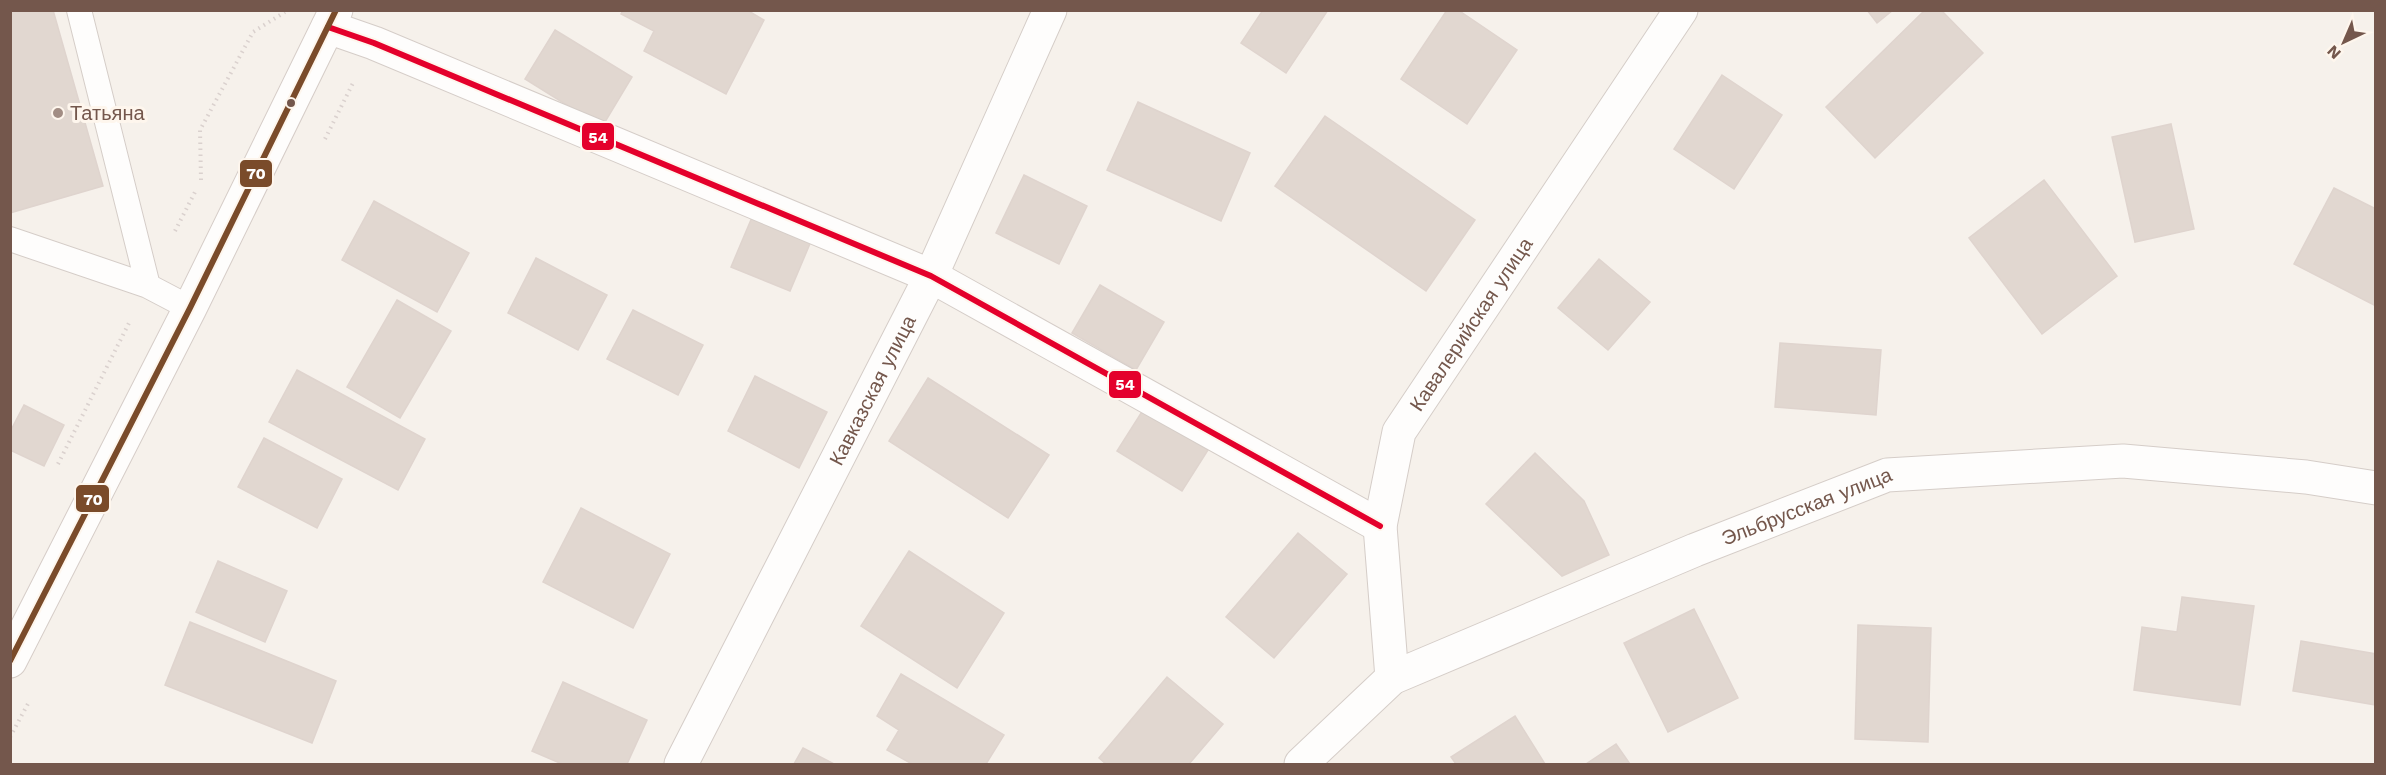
<svg xmlns="http://www.w3.org/2000/svg" width="2386" height="775" viewBox="0 0 2386 775" font-family="'Work Sans',sans-serif">
  <style>
    .building { fill: #e1d7d0; stroke: #dfd4ce; stroke-width: 1.5 }
    .lines { fill: none; stroke-linecap: round; stroke-linejoin: round }
    .lane-casing { stroke: #d5cdc8; stroke-width: 26 }
    .street-casing { stroke: #d5cdc8; stroke-width: 35 }
    .secondary-casing { stroke: #d6cdc8; stroke-width: 35 }
    .path { stroke: #dad1ce; stroke-width: 4; stroke-dasharray: 1.5 4.5; stroke-linecap: butt }
    .lane { stroke: #fefdfc; stroke-width: 24 }
    .street { stroke: #fefdfc; stroke-width: 33 }
    .secondary { stroke: #fefdfc; stroke-width: 33 }
    .bus-1-casing { stroke: #fef6ed; stroke-width: 10 }
    .bus-2-casing { stroke: #fef6ed; stroke-width: 10 }
    .bus-1 { stroke: #e4002b; stroke-width: 6 }
    .bus-2 { stroke: #7a4b2a; stroke-width: 6 }
    .bus-dot { fill: #74574c; stroke: #fef6ed; stroke-width: 2 }
    .poi-dot { fill: #a28d84; stroke: #fef6ed; stroke-width: 2 }
    .labels { text-anchor: middle; stroke-width: 6; stroke-linejoin: round; paint-order: stroke }
    .poi-label { font-size: 20px; fill: #74574c; stroke: #fef6ed; text-anchor: start }
    .street-label { font-size: 20px; fill: #74574c; stroke: #fef6ed }
    .line-badge { stroke: #fef6ed; stroke-width: 2 }
    .badge-label { font-size: 16px; text-anchor: middle; font-weight: bold; fill: #fff }
  </style>
  <rect width="100%" height="100%" fill="#f6f1eb"/>
  <!-- building -->
  <path class="building" d="M 10,10 L 53,10 L 103,186 L 10,213 Z
    M 623,10 L 747,10 L 764,20 L 726,94 L 644,51 L 654,31 L 621,14 Z
    M 1263,10 L 1328,10 L 1286,73 L 1241,43 Z
    M 1447,10 L 1458,10 L 1517,50 L 1467,124 L 1401,79 Z
    M 1867,10 L 1893,10 L 1877,23 Z
    M 1925,10 L 1941,10 L 1983,53 L 1875,158 L 1826,107 Z
    M 555,30 L 632,77 L 602,127 L 525,79 Z
    M 1722,75 L 1782,115 L 1734,189 L 1674,149 Z
    M 1138,102 L 1250,153 L 1221,221 L 1107,170 Z
    M 1325,116 L 1475,220 L 1426,291 L 1275,186 Z
    M 2171,124 L 2194,229 L 2135,242 L 2112,137 Z
    M 1024,175 L 1087,206 L 1059,264 L 996,233 Z
    M 2044,180 L 2117,276 L 2042,334 L 1969,238 Z
    M 2334,188 L 2376,209 L 2376,306 L 2294,264 Z
    M 374,201 L 469,253 L 437,312 L 342,260 Z
    M 753,215 L 812,239 L 790,291 L 731,267 Z
    M 536,258 L 607,295 L 578,350 L 508,313 Z
    M 1599,259 L 1650,302 L 1608,350 L 1558,308 Z
    M 1100,285 L 1164,322 L 1136,370 L 1072,333 Z
    M 397,300 L 451,331 L 400,418 L 347,387 Z
    M 633,310 L 703,345 L 678,395 L 607,359 Z
    M 1780,343 L 1881,350 L 1876,415 L 1775,407 Z
    M 297,370 L 425,439 L 398,490 L 269,422 Z
    M 755,376 L 827,412 L 799,468 L 728,431 Z
    M 928,378 L 1049,455 L 1008,518 L 889,441 Z
    M 24,405 L 64,425 L 44,466 L 10,450 L 10,432 Z
    M 1143,410 L 1208,450 L 1182,491 L 1117,451 Z
    M 264,438 L 342,479 L 317,528 L 238,487 Z
    M 1535,453 L 1584,501 L 1609,555 L 1562,576 L 1486,504 Z
    M 581,508 L 670,554 L 633,628 L 543,582 Z
    M 1298,533 L 1347,574 L 1274,658 L 1226,617 Z
    M 909,551 L 1004,613 L 957,688 L 861,626 Z
    M 218,561 L 287,591 L 265,642 L 196,612 Z
    M 2182,597 L 2254,606 L 2240,705 L 2134,690 L 2142,627 L 2177,632 Z
    M 1694,609 L 1738,698 L 1668,732 L 1624,643 Z
    M 190,622 L 336,681 L 312,743 L 165,685 Z
    M 1858,625 L 1931,628 L 1928,742 L 1855,739 Z
    M 2301,641 L 2376,654 L 2376,705 L 2293,691 Z
    M 901,674 L 1004,735 L 986,764 L 912,764 L 887,750 L 899,730 L 877,716 Z
    M 1167,677 L 1223,724 L 1189,764 L 1106,764 L 1099,758 Z
    M 563,682 L 647,720 L 627,764 L 562,764 L 532,751 Z
    M 1515,716 L 1545,764 L 1456,764 L 1451,757 Z
    M 1616,744 L 1630,764 L 1586,764 Z
    M 803,748 L 834,764 L 794,764 Z"/>
  <g class="lines">
    <!-- lane casing -->
    <g class="lane-casing">
      <path id="lane" d="M 79,10 L 148,286 L 190,308
        M 10,239 L 148,286"/>
    </g>
    <!-- street casing -->
    <g class="street-casing">
      <g id="street">
        <path d="M 328,27 L 374,43 L 931,276 L 1380,526"/>
        <path id="s1" d="M 1392,678 L 1380,526 L 1399,432 L 1681,10"/>
        <path id="s2" d="M 681,764 L 931,276 L 1050,10"/>
        <path id="s3" d="M 1301,764 L 1392,678 L 1695,550 L 1887,475 L 2123,461 L 2306,477 L 2376,488"/>
      </g>
    </g>
    <!-- secondary casing -->
    <g class="secondary-casing">
      <path id="secondary" d="M 10,661 L 190,308 L 336,10"/>
    </g>
    <!-- path -->
    <path class="path" d="M 325,139 L 354,81
      M 201,180 L 200,130 L 253,32 L 285,12
      M 175,231 L 195,192
      M 58,464 L 130,321
      M 10,737 L 30,700"/>
    <!-- lane -->
    <use href="#lane" class="lane"/>
    <!-- street -->
    <use href="#street" class="street"/>
    <!-- secondary -->
    <use href="#secondary" class="secondary"/>
    <!-- bus-1 casing -->
    <g class="bus-1-casing">
      <path id="bus-1" d="M 328,27 L 374,43 L 931,276 L 1380,526"/>
    </g>
    <!-- bus-2 casing -->
    <g class="bus-2-casing">
      <path id="bus-2" d="M 10,661 L 190,308 L 336,10"/>
    </g>
    <!-- bus-1 -->
    <use href="#bus-1" class="bus-1"/>
    <!-- bus-2 -->
    <use href="#bus-2" class="bus-2"/>
  </g>
  <!-- markers -->
  <circle class="bus-dot" cx="291" cy="103" r="5"/>
  <circle class="poi-dot" cx="58" cy="113" r="6"/>
  <g class="labels">
    <!-- poi labels -->
    <g class="poi-label">
      <text x="70" y="120">Татьяна</text>
    </g>
    <!-- street labels -->
    <g class="street-label">
      <text dy="7" stroke="none"><textPath href="#s1" startOffset="378">Кавалерийская улица</textPath></text>
      <text dy="7" stroke="none"><textPath href="#s2" startOffset="420">Кавказская улица</textPath></text>
      <text dy="7" stroke="none"><textPath href="#s3" startOffset="574">Эльбрусская улица</textPath></text>
    </g>
  </g>
  <g class="line-badge">
    <rect x="581" y="122" width="34" height="29" rx="6" fill="#e4002b"/>
    <rect x="239" y="159" width="34" height="29" rx="6" fill="#7a4b2a"/>
    <rect x="1108" y="370" width="34" height="29" rx="6" fill="#e4002b"/>
    <rect x="75" y="484" width="35" height="29" rx="6" fill="#7a4b2a"/>
  </g>
  <g class="badge-label">
    <text x="598" y="143">54</text>
    <text x="256" y="179">70</text>
    <text x="1125" y="390">54</text>
    <text x="93" y="505">70</text>
  </g>
  <!-- border -->
  <rect width="2386" height="775" fill="none" stroke="#74574c" stroke-width="24"/>
  <!-- north arrow -->
  <g transform="translate(2344 42) rotate(224)" stroke="#fef6ed" stroke-width="4.5" paint-order="stroke">
  <path d="M0-4.5L10 22L0 15L-10 22Z" fill="#74574c"/>
  <text y="-9" font-size="16" font-weight="bold" text-anchor="middle" fill="#74574c">N</text>
  </g>
</svg>
